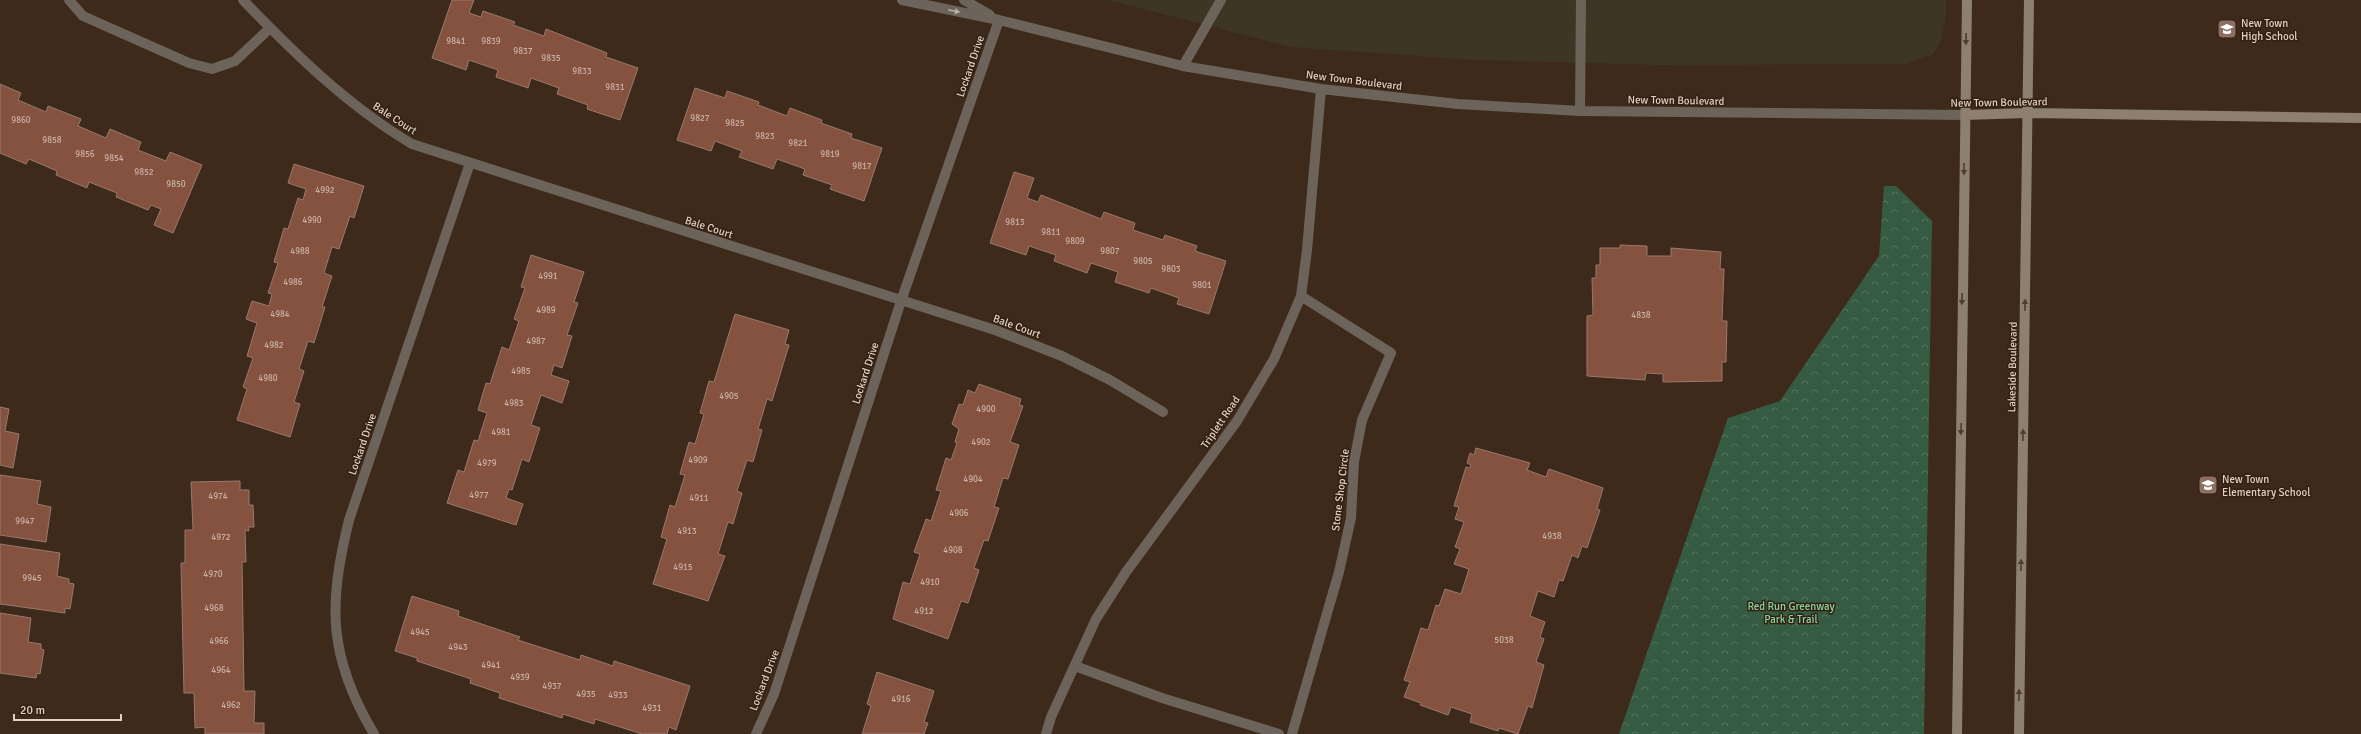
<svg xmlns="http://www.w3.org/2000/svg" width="2361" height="734" viewBox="0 0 2361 734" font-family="Signika,sans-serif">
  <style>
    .commercial { fill: #3d3625 }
    .forest { fill: url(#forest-crowns) }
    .building { fill: #855240; stroke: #97796f }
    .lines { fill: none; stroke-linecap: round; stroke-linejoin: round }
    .lane { stroke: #6c635a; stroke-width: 10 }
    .street { stroke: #6c635a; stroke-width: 10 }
    .secondary { stroke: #8d8071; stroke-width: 10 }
    .oneway { fill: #bcb0a6 }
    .oneway2 { fill: #4f3d2d }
    .labels { text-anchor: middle; stroke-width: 3; stroke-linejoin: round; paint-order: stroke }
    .number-label { font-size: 9px; fill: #c8b1a5 }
    .poi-label { font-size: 11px; fill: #ded1c7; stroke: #342010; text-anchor: start }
    .street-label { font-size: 11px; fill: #ded1c7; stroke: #342010 }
    .park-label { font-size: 11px; fill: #86d4a3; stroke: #342010 }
  </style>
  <defs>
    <pattern id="forest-crowns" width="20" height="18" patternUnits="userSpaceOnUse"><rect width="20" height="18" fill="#365b43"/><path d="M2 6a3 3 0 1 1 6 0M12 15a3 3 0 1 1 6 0" fill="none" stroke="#53725d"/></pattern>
  </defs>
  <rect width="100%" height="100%" fill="#3e2a1a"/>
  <!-- commercial -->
  <path class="commercial" d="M 1108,0 L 1946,0 L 1946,15 L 1941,41 L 1933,54 L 1907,64 L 1660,65 L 1476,60 L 1292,47 Z"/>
  <!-- forest -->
  <path class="forest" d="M 1884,186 L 1896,186 L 1932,221 L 1924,734 L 1619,734 L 1728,418 L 1780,401 L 1879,256 Z"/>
  <!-- building -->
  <path class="building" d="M 452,0 L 474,0 L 469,13 L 481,17 L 483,11 L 515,22 L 513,25 L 544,36 L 546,29 L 607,53 L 606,57 L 638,68 L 620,120 L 587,109 L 588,105 L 557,94 L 559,88 L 531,78 L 528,88 L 496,77 L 498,70 L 469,60 L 466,70 L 432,58 Z
    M 0,84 L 21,93 L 18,100 L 46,112 L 48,106 L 81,119 L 78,126 L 106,138 L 110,129 L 141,142 L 138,150 L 166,161 L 170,152 L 202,165 L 173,233 L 154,225 L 161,209 L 151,205 L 148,210 L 116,197 L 117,193 L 89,182 L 87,188 L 56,175 L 57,171 L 29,159 L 26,164 L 0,153 Z
    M 695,88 L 725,98 L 727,91 L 759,102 L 758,105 L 787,116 L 790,108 L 822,120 L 821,123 L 852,134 L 851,138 L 882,148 L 864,201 L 830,189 L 832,185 L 803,175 L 805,169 L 777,159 L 773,169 L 739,157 L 742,151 L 715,141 L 711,151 L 677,140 Z
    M 294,164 L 364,186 L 354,218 L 350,216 L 339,249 L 332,247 L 324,273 L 332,276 L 322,307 L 325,307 L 314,343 L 308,341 L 299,369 L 304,371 L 294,402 L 300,404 L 290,437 L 237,420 L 247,389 L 243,387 L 253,358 L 247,356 L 257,323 L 246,319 L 252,301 L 269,306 L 272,294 L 268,293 L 278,263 L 274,262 L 284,228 L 288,229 L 298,198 L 303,200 L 306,189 L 288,183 Z
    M 1014,172 L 1034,178 L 1027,198 L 1038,202 L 1041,195 L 1101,219 L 1104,212 L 1135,223 L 1133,230 L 1163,240 L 1165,235 L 1197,246 L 1195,251 L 1226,261 L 1209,314 L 1177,304 L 1179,298 L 1151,288 L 1149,293 L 1115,282 L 1118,272 L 1091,263 L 1087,273 L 1054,261 L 1056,255 L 1029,246 L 1026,255 L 990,243 Z
    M 1620,245 L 1647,246 L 1647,256 L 1671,256 L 1671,248 L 1721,252 L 1720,269 L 1724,269 L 1722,321 L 1727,321 L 1726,362 L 1722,362 L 1722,381 L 1663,382 L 1663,374 L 1646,373 L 1645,380 L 1587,376 L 1587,316 L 1593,315 L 1592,278 L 1596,278 L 1596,265 L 1600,265 L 1600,248 L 1620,248 Z
    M 531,255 L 584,272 L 574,302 L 578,303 L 567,335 L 572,336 L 562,368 L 554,365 L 551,375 L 569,381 L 562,403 L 541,395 L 531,425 L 540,428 L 529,462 L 522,459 L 512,490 L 509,489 L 506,498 L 523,504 L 516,525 L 447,503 L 458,470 L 464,472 L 474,440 L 478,441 L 487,413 L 478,410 L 486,383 L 490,384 L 502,347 L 509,350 L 519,321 L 514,319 L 525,288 L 521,287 Z
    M 735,314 L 789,330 L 785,344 L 789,345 L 772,401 L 767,399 L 758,429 L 762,430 L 753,462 L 747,460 L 737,491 L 742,493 L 733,524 L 728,522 L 718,554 L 725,556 L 708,601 L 653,584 L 667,539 L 661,537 L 670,505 L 675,507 L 685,475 L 680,474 L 689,442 L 695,444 L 704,414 L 700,413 L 709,381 L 714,382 Z
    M 979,384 L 1021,399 L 1019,405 L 1023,406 L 1010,442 L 1019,445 L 1008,479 L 1003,478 L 994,507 L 999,508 L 988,541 L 984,540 L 974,568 L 979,570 L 968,603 L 961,601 L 948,639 L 893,619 L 903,582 L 910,584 L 920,554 L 914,552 L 926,519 L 931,521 L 941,491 L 936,490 L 946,458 L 951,460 L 957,443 L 955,442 L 959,429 L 952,424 L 959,404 L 963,405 L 968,390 L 975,393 Z
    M 0,407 L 9,409 L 5,431 L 19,434 L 13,468 L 0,465 Z
    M 1476,448 L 1530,463 L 1527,470 L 1546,477 L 1549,469 L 1603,488 L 1597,509 L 1600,510 L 1587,548 L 1582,546 L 1578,558 L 1572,555 L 1563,581 L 1559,580 L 1554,597 L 1538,591 L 1530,616 L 1545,622 L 1540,637 L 1544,639 L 1536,662 L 1544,665 L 1532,708 L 1528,706 L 1518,734 L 1499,728 L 1498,731 L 1470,722 L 1472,714 L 1451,707 L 1448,715 L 1420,705 L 1421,703 L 1404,697 L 1410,682 L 1404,680 L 1421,628 L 1428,630 L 1436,605 L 1439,606 L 1445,589 L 1461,594 L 1469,569 L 1454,564 L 1460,549 L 1455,547 L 1464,522 L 1455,519 L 1459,507 L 1454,506 L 1466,467 L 1470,468 L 1471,465 L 1467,463 L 1470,453 L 1474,455 Z
    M 0,475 L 41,481 L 37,504 L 51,507 L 46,542 L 0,535 Z
    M 240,481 L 240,490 L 249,490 L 249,505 L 253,505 L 254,527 L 248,527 L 249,531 L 245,530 L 246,562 L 242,562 L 244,691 L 255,691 L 254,723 L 264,723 L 264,734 L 205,734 L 205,727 L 195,728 L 194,693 L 184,693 L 181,563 L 185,563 L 185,530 L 193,530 L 191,482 Z
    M 0,544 L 60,553 L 57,576 L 69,579 L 69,583 L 74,584 L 70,609 L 65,608 L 65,613 L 0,604 Z
    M 412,596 L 459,611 L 458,616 L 520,637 L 518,640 L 580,660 L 581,655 L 613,666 L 614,661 L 690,686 L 676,730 L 669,727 L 667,734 L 642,734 L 595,719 L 594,724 L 563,714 L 562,718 L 499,698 L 500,693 L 470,683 L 471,679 L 417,661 L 417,658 L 395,651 Z
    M 0,613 L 31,618 L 28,642 L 41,644 L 41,649 L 44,650 L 40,674 L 37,673 L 36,678 L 0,673 Z
    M 877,672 L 934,691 L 924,722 L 928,723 L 924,734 L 862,734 L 871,706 L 867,704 Z"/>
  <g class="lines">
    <!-- lane -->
    <path class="lane" d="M 1183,66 L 1221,0
      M 1580,111 L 1581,0"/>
    <!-- street -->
    <path class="street" d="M 69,0 L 83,16 L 189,63 L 212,69 L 235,61 L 270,28
      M 243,0 C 294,53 348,106 412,144 L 995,330 L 1062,356 L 1110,380 L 1163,412
      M 902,0 L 999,20 L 1183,66 L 1321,89 L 1458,104 L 1580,111 L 1965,115
      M 964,0 L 990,15
      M 1075,666 L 1162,698 L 1279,734
      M 374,734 C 328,657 328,605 349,520 L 470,163
      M 756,734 L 774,694 L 901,301 L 999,20
      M 1046,734 L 1051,717 L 1096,619 L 1126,572 L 1237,421 L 1274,359 L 1301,296 L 1307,250 L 1321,89
      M 1292,734 L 1339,572 L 1351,518 L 1354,462 L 1362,420 L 1391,353 L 1301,296"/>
    <!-- secondary -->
    <path class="secondary" d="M 1965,115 L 2027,113 L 2361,118
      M 1957,734 L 1967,0
      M 2019,734 L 2029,0"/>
  </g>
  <!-- one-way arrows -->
  <defs><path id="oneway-solid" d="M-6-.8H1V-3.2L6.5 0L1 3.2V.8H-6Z"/></defs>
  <use class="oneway" href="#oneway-solid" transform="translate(954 11) rotate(12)"/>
  <g class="oneway2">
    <use href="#oneway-solid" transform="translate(1966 39) rotate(91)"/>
    <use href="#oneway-solid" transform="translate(1964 169) rotate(91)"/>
    <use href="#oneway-solid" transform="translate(1962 299) rotate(91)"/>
    <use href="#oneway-solid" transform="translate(2025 305) rotate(-89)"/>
    <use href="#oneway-solid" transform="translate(1961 429) rotate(91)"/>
    <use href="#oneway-solid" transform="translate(2023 435) rotate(-89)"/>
    <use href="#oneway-solid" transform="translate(2021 565) rotate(-89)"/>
    <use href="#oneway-solid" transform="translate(2019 695) rotate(-89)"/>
  </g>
  <!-- icons -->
  <defs>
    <g id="school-square" transform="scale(1)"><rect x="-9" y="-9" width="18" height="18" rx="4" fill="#8d6e63" stroke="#342010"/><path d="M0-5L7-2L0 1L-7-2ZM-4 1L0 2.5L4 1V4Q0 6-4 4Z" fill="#fff"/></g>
  </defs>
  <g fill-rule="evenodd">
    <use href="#school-square" x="2227" y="29"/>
    <use href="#school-square" x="2208" y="485"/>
  </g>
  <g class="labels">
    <!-- number labels -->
    <g class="number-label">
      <text x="456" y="44">9841</text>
      <text x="491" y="44">9839</text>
      <text x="523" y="54">9837</text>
      <text x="551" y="61">9835</text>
      <text x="582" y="74">9833</text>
      <text x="615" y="90">9831</text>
      <text x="700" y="121">9827</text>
      <text x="21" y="123">9860</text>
      <text x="735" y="126">9825</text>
      <text x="765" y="139">9823</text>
      <text x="52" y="143">9858</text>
      <text x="798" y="146">9821</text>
      <text x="85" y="157">9856</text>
      <text x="830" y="157">9819</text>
      <text x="114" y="161">9854</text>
      <text x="862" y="169">9817</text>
      <text x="144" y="175">9852</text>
      <text x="176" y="187">9850</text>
      <text x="325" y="193">4992</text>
      <text x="312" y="223">4990</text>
      <text x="1015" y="225">9813</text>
      <text x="1051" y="235">9811</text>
      <text x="1075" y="244">9809</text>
      <text x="300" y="254">4988</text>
      <text x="1110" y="254">9807</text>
      <text x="1143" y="264">9805</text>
      <text x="1171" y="272">9803</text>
      <text x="548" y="279">4991</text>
      <text x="293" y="285">4986</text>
      <text x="1202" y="288">9801</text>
      <text x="546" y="313">4989</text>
      <text x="280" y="317">4984</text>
      <text x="1641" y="318">4838</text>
      <text x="536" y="344">4987</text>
      <text x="274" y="348">4982</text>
      <text x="521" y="374">4985</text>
      <text x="268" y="381">4980</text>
      <text x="729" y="399">4905</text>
      <text x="514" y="406">4983</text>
      <text x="986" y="412">4900</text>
      <text x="501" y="435">4981</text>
      <text x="981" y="445">4902</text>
      <text x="698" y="463">4909</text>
      <text x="487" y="466">4979</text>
      <text x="973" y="482">4904</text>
      <text x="479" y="498">4977</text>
      <text x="218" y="499">4974</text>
      <text x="699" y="501">4911</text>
      <text x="959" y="516">4906</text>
      <text x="25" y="524">9947</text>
      <text x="687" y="534">4913</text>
      <text x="1552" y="539">4938</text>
      <text x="221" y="540">4972</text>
      <text x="953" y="553">4908</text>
      <text x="683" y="570">4915</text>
      <text x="213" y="577">4970</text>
      <text x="32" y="581">9945</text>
      <text x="930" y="585">4910</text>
      <text x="214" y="611">4968</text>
      <text x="924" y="614">4912</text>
      <text x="420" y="635">4945</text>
      <text x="1504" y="643">5038</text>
      <text x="219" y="644">4966</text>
      <text x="458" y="650">4943</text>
      <text x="491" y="668">4941</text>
      <text x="221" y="673">4964</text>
      <text x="520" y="680">4939</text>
      <text x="552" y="689">4937</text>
      <text x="586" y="697">4935</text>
      <text x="618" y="698">4933</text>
      <text x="901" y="702">4916</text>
      <text x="231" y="708">4962</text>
      <text x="652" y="711">4931</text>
    </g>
    <!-- poi labels -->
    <g class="poi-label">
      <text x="2241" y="27">New Town<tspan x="2241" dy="13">High School</tspan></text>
      <text x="2222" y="483">New Town<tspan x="2222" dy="13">Elementary School</tspan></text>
    </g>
    <!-- street labels -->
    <g class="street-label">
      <text transform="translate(970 66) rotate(-71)" y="4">Lockard Drive</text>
      <text transform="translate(1354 80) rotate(7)" y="4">New Town Boulevard</text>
      <text transform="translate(1676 100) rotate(1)" y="4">New Town Boulevard</text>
      <text transform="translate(1999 102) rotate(-1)" y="4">New Town Boulevard</text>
      <text transform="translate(395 118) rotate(33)" y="4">Bale Court</text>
      <text transform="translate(709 227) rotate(18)" y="4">Bale Court</text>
      <text transform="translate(1017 326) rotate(20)" y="4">Bale Court</text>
      <text transform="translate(2012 367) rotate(-89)" y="4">Lakeside Boulevard</text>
      <text transform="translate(865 373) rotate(-72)" y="4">Lockard Drive</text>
      <text transform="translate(1220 422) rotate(-56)" y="4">Triplett Road</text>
      <text transform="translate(362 444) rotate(-71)" y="4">Lockard Drive</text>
      <text transform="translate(1340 490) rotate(-83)" y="4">Stone Shop Circle</text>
      <text transform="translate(764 680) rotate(-69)" y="4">Lockard Drive</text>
    </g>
    <!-- park labels -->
    <g class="park-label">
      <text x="1791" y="610">Red Run Greenway<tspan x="1791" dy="13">Park &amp; Trail</tspan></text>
    </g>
  </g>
  <!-- scale -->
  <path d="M14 714v6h107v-6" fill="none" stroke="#ded1c7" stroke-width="2"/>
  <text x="20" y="714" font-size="12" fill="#ded1c7" stroke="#342010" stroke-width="3" paint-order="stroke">20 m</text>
</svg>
